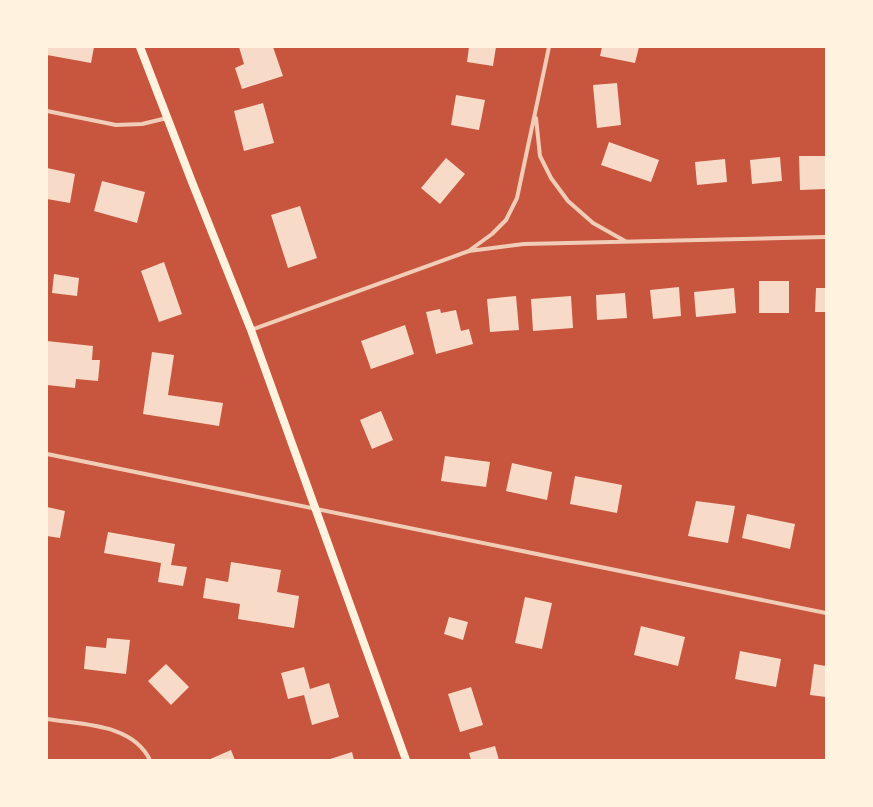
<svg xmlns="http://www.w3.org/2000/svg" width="873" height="807" viewBox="0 0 873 807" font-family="Jost,sans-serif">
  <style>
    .building { fill: #f7dbc8 }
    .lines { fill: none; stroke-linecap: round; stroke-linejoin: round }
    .minor { stroke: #f1ccb7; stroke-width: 4 }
    .secondary { stroke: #fff3e0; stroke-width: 8 }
  </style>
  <rect width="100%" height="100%" fill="#c8553d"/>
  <!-- building -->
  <path class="building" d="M 47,47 L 94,47 L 91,63 L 47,55 Z
    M 239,47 L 273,47 L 283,76 L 242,89 L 235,68 L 244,64 Z
    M 469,47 L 496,47 L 493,66 L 467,62 Z
    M 602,47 L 639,47 L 635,63 L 600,56 Z
    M 617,83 L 621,125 L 597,128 L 593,85 Z
    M 456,95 L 485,100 L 479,130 L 451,125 Z
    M 263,103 L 274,143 L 244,151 L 234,111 Z
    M 609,142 L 659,160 L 651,182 L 601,165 Z
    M 799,156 L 826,156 L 826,189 L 800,190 Z
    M 780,157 L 782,181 L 752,184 L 750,160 Z
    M 446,158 L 465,174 L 440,204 L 421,188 Z
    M 725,159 L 727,182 L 697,185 L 695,162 Z
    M 47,168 L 75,174 L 70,203 L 47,199 Z
    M 102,181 L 145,192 L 137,223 L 94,211 Z
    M 300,206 L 317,258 L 288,268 L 271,215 Z
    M 164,262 L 182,314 L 159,322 L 141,271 Z
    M 54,274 L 79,278 L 77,296 L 52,293 Z
    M 759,281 L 789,281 L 789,313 L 759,313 Z
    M 679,287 L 681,316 L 653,319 L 650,290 Z
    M 734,288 L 736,313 L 696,317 L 694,292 Z
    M 816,288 L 826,288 L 826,312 L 815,312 Z
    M 625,293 L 627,318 L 597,320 L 596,295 Z
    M 516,296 L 519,330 L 490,332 L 487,299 Z
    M 571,296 L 573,328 L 533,331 L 531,299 Z
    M 440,309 L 441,313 L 456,310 L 461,331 L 469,329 L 473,344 L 436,354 L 426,312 Z
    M 405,325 L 414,354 L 371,369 L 361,341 Z
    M 47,341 L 93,346 L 92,360 L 100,360 L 98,381 L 76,379 L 75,388 L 47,385 Z
    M 152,352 L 174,355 L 168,395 L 223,403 L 219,426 L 143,414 Z
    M 381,411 L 393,440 L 372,449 L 360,420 Z
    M 445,456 L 490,462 L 486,487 L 441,481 Z
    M 512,463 L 552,472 L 547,500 L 506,491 Z
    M 575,476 L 622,485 L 617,513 L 570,504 Z
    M 696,501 L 735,506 L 728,543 L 688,536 Z
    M 47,507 L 65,511 L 60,538 L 47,536 Z
    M 747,514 L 795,524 L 790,549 L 742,538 Z
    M 108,532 L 175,544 L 171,565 L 187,567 L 183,586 L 158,582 L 161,563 L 104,553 Z
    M 231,562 L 281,570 L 277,592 L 299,596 L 294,628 L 238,619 L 240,604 L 203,598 L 206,578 L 228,582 Z
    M 525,597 L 552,603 L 542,649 L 515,643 Z
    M 449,617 L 468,622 L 463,640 L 444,634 Z
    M 641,626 L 685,637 L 678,666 L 634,655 Z
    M 107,638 L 130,640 L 126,674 L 84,669 L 86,646 L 106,648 Z
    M 740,651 L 781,659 L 776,687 L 735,679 Z
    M 166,664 L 189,687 L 171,705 L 148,681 Z
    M 814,664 L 826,666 L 826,697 L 810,695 Z
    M 304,667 L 310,689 L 329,683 L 339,717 L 312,725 L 304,695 L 288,699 L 281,673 Z
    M 471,687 L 483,725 L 460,732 L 448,694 Z
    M 495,746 L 499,760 L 471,760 L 469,753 Z
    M 231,750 L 235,760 L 208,760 Z
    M 352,752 L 354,760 L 327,760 Z"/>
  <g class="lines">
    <!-- minor -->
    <path class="minor" d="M 47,111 L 116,125 L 142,124 L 167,118
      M 536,118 L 540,156 L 551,178 L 568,201 L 593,223 L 625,241
      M 470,250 L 492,234 L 506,220 L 517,198 L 549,47
      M 251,330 L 469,251 L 524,244 L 826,237
      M 47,454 L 826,613
      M 47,719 C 82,725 132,723 150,760"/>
    <!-- secondary -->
    <path class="secondary" d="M 140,47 L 192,182 L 251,330 L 406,760"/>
  </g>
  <!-- border -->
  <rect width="873" height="807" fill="none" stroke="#fff3e0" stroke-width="96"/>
</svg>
